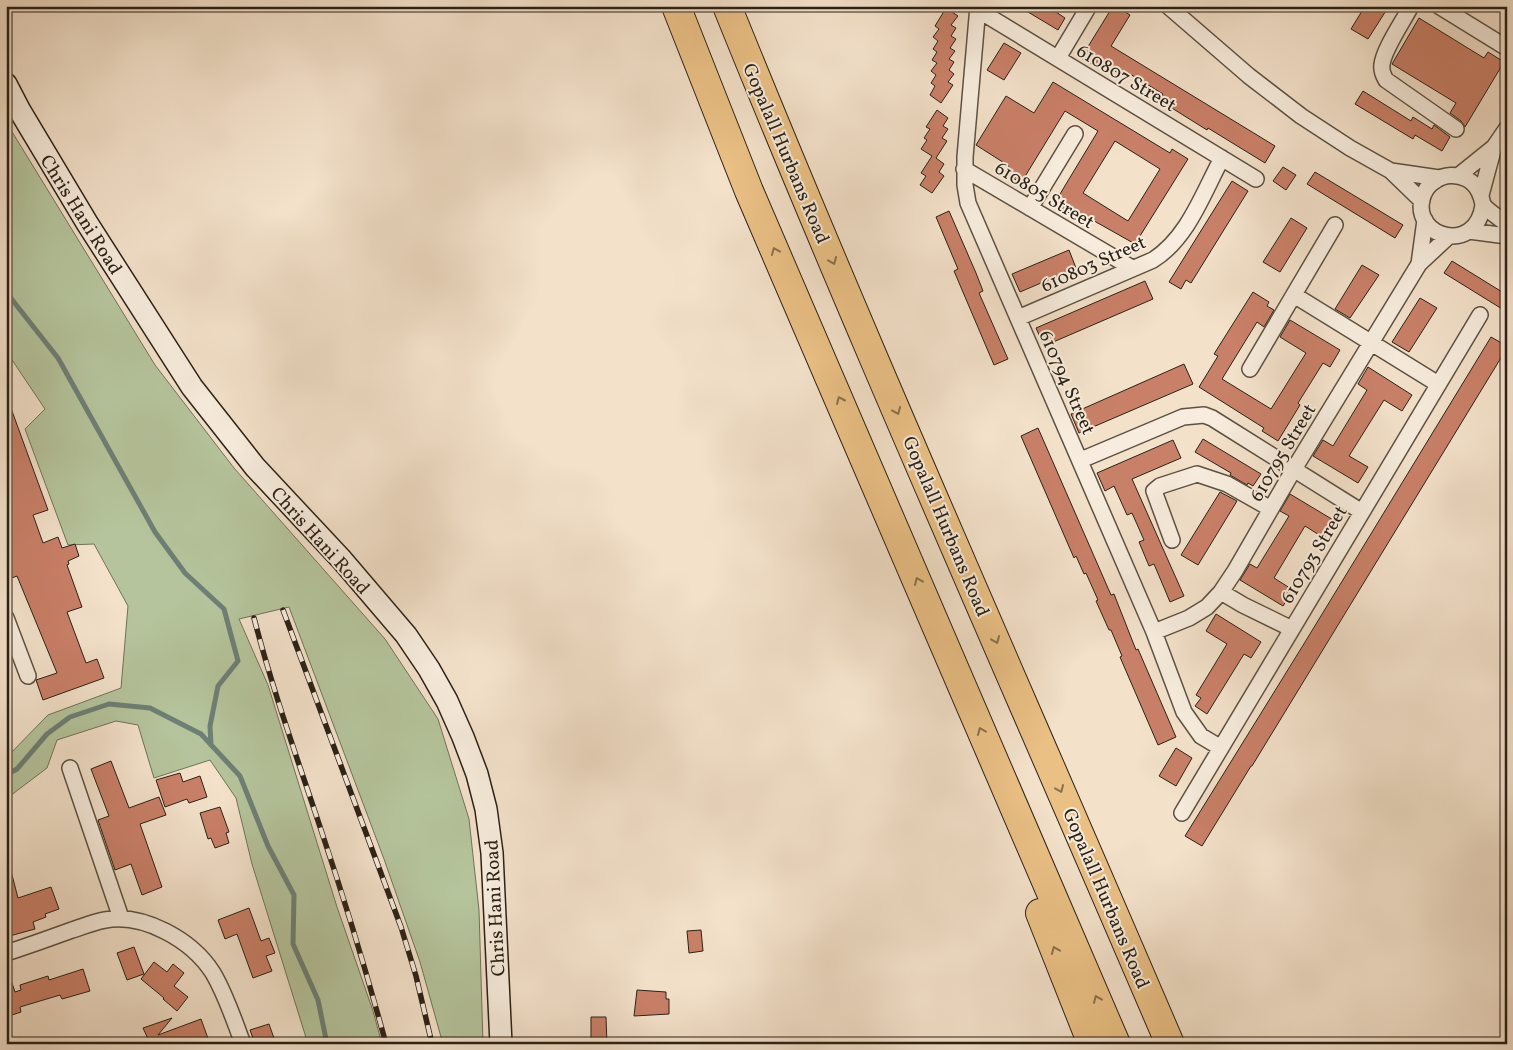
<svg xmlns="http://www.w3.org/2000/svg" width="1513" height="1050" viewBox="0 0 1513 1050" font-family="Vollkorn,serif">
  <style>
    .green { fill: #b5c49c; stroke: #707259 }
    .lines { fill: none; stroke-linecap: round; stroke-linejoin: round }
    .stream { stroke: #6e7f75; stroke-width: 5 }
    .building { fill: #c98068; stroke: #2b2116; fill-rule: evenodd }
    .street-casing { stroke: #5d5143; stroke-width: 18 }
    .secondary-casing { stroke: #2b2116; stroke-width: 24 }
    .highway-casing { stroke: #2b2116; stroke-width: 30 }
    .street { stroke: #f7ecdd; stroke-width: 15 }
    .secondary { stroke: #f7ecdd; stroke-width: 21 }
    .highway { stroke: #eac085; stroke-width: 28 }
    .rail-casing { stroke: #2b2116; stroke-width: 5.5 }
    .rail { stroke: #f7ecdd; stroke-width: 4; stroke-dasharray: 11; stroke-linecap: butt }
    .oneway { stroke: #8a704e }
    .labels { text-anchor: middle; stroke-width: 4; stroke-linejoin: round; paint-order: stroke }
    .street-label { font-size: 19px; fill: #2b2116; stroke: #f7ecdd }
  </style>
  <rect width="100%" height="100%" fill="#f3e1ca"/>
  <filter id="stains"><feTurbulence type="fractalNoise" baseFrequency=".004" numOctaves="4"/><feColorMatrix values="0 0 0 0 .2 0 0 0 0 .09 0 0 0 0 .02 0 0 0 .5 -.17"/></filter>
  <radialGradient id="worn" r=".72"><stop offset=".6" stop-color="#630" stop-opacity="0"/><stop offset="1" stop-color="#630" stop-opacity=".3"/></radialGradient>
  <!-- green -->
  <path class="green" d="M 6,122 L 155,365 L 234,468 L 385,639 L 438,719 L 469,819 L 479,910 L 483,1044 L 443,1044 L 420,962 L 384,859 L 289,607 L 239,619 L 268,685 L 337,907 L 373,1011 L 382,1044 L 308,1044 L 252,864 L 236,798 L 210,760 L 154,778 L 138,725 L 116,721 L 57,740 L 47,768 L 6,799 L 6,758 L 48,715 L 121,688 L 128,606 L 94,544 L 68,545 L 25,429 L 45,409 L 6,351 Z"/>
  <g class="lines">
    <!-- stream -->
    <path class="stream" d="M 6,292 L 58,358 L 155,532 L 185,573 L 224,609 L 238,661 L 218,686 L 210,726 L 211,745
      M 6,775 L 17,769 L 47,734 L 70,717 L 109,704 L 150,708 L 201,734 L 240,776 L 268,846 L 294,895 L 293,944 L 318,1000 L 327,1044"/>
  </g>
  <!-- building -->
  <path class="building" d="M 1018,6 L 1047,6 L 1065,18 L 1058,30 Z
    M 1113,6 L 1116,6 L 1130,15 L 1111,46 L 1275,146 L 1265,163 L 1208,128 L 1207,130 L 1159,100 L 1163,94 L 1125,71 L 1122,75 L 1101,63 L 1098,68 L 1081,58 Z
    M 1365,6 L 1389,6 L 1368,39 L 1351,29 Z
    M 946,8 L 958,16 L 951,25 L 956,28 L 951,36 L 956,39 L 950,48 L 955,51 L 949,59 L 954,62 L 949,70 L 954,74 L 948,82 L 953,85 L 941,103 L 930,95 L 935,86 L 931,83 L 936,75 L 931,71 L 937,63 L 932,60 L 937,52 L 933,49 L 938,41 L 933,37 L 939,29 L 935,26 Z
    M 1419,18 L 1484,58 L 1488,52 L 1504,62 L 1465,127 L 1461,121 L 1450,113 L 1456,103 L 1392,64 Z
    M 1004,43 L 1021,53 L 1004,80 L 987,70 Z
    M 1053,82 L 1170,153 L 1172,149 L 1188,159 L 1135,244 L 1073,209 L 1071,214 L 1054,204 L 1098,131 L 1065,111 L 1021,183 L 1004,173 L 1009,166 L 976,145 L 1006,96 L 1034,113 ZM 1115,141 L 1160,169 L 1128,221 L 1083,193 Z
    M 1363,91 L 1411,121 L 1413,117 L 1432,129 L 1434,125 L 1450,137 L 1442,151 L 1415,135 L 1413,139 L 1355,104 Z
    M 937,110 L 948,118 L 943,126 L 948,129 L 942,138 L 947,141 L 936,158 L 944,164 L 939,172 L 944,176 L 932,193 L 920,185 L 926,176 L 921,173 L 932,156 L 921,149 L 927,140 L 924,138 L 930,129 L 926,127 Z
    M 1283,167 L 1296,175 L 1286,190 L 1273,181 Z
    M 1315,172 L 1403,225 L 1395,238 L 1307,184 Z
    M 1232,181 L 1248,191 L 1191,283 L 1186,280 L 1181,289 L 1169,282 Z
    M 949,211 L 976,273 L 983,291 L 979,293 L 1008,359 L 994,365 L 954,271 L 958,269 L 936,217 Z
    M 1291,218 L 1307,228 L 1280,272 L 1263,262 Z
    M 1069,250 L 1076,268 L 1020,292 L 1012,274 Z
    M 1452,261 L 1507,295 L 1507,312 L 1444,273 Z
    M 1362,265 L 1379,275 L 1350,318 L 1335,309 Z
    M 1145,281 L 1153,299 L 1044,346 L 1036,328 Z
    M 1253,292 L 1269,302 L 1267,306 L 1274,310 L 1264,327 L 1257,322 L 1222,379 L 1271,409 L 1306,353 L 1280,337 L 1290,320 L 1340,350 L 1330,367 L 1323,363 L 1298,403 L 1300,405 L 1278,441 L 1262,431 L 1264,428 L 1199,387 L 1218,356 L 1214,354 Z
    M 1420,298 L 1437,308 L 1409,352 L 1392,342 Z
    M 1491,337 L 1507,346 L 1507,348 L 1252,766 L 1251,766 L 1202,846 L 1185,836 L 1302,647 Z
    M 1184,364 L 1193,384 L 1079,433 L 1071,414 Z
    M 1368,367 L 1412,395 L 1402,411 L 1384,400 L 1349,456 L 1368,467 L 1358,483 L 1313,456 L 1323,440 L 1333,446 L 1367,390 L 1358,384 Z
    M 8,400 L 48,510 L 33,515 L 43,543 L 58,537 L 62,548 L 75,544 L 79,556 L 68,561 L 69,564 L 67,565 L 82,607 L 67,612 L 86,663 L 97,659 L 104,678 L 43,700 L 36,680 L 57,673 L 17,576 L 9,579 L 6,572 L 6,401 Z
    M 1038,428 L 1111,595 L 1114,594 L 1136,650 L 1138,649 L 1176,737 L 1158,745 L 1120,657 L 1122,656 L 1111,630 L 1109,630 L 1096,601 L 1098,600 L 1086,573 L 1084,574 L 1076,556 L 1074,558 L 1021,436 Z
    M 1203,439 L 1261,474 L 1253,486 L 1248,483 L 1247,485 L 1230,475 L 1231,473 L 1195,452 Z
    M 1173,440 L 1181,458 L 1132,479 L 1184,596 L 1170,602 L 1154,564 L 1149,566 L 1139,542 L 1144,540 L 1132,513 L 1127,515 L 1114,486 L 1105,491 L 1097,473 Z
    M 1220,492 L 1237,501 L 1198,565 L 1181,555 Z
    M 1290,494 L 1335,521 L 1324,538 L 1305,526 L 1274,578 L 1293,590 L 1283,606 L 1240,580 L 1250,564 L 1257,568 L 1289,516 L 1280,511 Z
    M 1216,614 L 1261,642 L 1251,658 L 1244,654 L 1207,714 L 1195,706 L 1201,698 L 1196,695 L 1227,644 L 1206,631 Z
    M 1176,748 L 1192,758 L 1176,786 L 1159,776 Z
    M 111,761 L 129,808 L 159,797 L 166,815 L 140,824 L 162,887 L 142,895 L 131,864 L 115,870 L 98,820 L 109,816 L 91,769 Z
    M 180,773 L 183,782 L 200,776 L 207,797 L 189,803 L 187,799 L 165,807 L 156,780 Z
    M 220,807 L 229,832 L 226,833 L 229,843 L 215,848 L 211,838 L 208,839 L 200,813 Z
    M 11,871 L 18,898 L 51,887 L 59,909 L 45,914 L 46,917 L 33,922 L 35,929 L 6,937 L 6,872 Z
    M 249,908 L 261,941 L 269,938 L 275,953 L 266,956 L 272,971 L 253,978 L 237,934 L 225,939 L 218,920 Z
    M 701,930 L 703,951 L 689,953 L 687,931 Z
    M 134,947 L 144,974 L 127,980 L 117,953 Z
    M 154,962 L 167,972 L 173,964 L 184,973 L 174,986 L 188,997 L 177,1011 L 163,999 L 164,998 L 141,979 Z
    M 83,969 L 90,991 L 62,999 L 60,995 L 20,1007 L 21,1012 L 6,1017 L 6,974 L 9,974 L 15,992 L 21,990 L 20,985 L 48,976 L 49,980 Z
    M 637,990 L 666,992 L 666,999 L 669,999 L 669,1014 L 634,1016 Z
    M 591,1017 L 606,1017 L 607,1044 L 591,1044 Z
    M 172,1018 L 158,1035 L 201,1019 L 210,1044 L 187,1044 L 185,1040 L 175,1044 L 138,1044 L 148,1039 L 143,1028 Z
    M 269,1024 L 276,1044 L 255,1044 L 250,1030 Z"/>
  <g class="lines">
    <!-- street casing -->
    <g class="street-casing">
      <path id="street" d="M 978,6 L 965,157 L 965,185 L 968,203 L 1154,632 L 1184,712 L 1201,736 L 1221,748
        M 1168,6 L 1249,76 L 1301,116 L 1350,148 L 1391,171 L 1422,201
        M 1411,6 C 1404,20 1383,50 1382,65 C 1381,71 1383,75 1386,80 L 1456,129
        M 1439,6 L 1507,48
        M 978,10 L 1256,179
        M 1058,58 L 1089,6
        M 964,169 L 1132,268
        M 1391,171 L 1439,178
        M 1458,176 L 1494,147
        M 1481,195 L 1494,147 L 1507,128
        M 1483,205 C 1476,255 1413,238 1422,199 C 1424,192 1428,185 1435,181 C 1444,174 1457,174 1467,179 C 1474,183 1479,190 1481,197 C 1482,199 1482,202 1483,204 C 1486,210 1501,219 1507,224
        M 1030,208 L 1075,134
        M 1469,231 L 1507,236
        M 1419,264 L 1425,220
        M 1294,295 L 1438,384
        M 1018,318 L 1153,260 C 1188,238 1203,193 1222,158
        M 1250,369 L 1335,225
        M 1081,460 L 1183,417 L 1204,415 L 1212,418 L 1362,512
        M 1172,540 L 1154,491 L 1160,486 L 1197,474 L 1227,484 L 1271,509
        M 1221,592 L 1243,605 L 1292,629
        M 6,618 L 28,676
        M 1154,632 L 1189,618 L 1207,607 L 1221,592 L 1235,571 L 1294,469 L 1419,264 L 1449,236
        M 70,768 L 121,918
        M 1182,813 L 1480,315
        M 6,953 C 28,946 50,938 72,930 C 82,927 93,922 105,920 C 144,913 192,940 213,973 C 226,995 234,1020 243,1044"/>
    </g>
    <!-- secondary casing -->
    <g class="secondary-casing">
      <path id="secondary" d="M 6,84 L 20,111 L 87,223 L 192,387 L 255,467 L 342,560 L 406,635 L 429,669 L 447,701 L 463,737 L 477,774 L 486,809 L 492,853 L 501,1044"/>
    </g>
    <!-- highway casing -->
    <g class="highway-casing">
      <path id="highway" d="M 676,6 L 749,191 L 1116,1044
        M 727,6 C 868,355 1022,698 1170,1044
        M 1040,913 L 1092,1044"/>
    </g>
    <!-- street -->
    <use href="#street" class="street"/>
    <!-- secondary -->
    <use href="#secondary" class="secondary"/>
    <!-- highway -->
    <use href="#highway" class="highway"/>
    <!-- rail casing -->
    <g class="rail-casing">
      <path id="rail" d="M 283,610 L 401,927 L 416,976 L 432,1044
        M 254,618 C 273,692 299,763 323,836 C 346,904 367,974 386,1044"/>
    </g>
    <!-- rail -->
    <use href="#rail" class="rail"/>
  </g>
  <!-- one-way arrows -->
  <defs><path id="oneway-chevron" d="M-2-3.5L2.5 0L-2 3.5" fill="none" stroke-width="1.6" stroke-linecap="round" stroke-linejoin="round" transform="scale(1.25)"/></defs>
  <g class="oneway">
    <use href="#oneway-chevron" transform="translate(775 251) rotate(-113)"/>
    <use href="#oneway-chevron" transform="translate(833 261) rotate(67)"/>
    <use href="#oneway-chevron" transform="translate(840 400) rotate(-114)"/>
    <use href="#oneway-chevron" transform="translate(897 411) rotate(67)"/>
    <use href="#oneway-chevron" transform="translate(918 581) rotate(-113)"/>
    <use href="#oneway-chevron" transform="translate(996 640) rotate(67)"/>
    <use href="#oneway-chevron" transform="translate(981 731) rotate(-113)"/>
    <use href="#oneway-chevron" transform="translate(1060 789) rotate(67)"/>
    <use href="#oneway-chevron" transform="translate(1055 950) rotate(-112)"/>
    <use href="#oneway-chevron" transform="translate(1097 999) rotate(-113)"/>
  </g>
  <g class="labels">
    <!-- street labels -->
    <g class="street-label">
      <text transform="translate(1127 77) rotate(31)" y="7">610807 Street</text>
      <text transform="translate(787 153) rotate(67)" y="7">Gopalall Hurbans Road</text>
      <text transform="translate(1045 194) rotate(31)" y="7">610805 Street</text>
      <text transform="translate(82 214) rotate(58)" y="7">Chris Hani Road</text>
      <text transform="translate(1093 263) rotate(-24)" y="7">610803 Street</text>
      <text transform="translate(1068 382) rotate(66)" y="7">610794 Street</text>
      <text transform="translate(1282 452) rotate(-59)" y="7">610795 Street</text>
      <text transform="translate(947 526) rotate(67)" y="7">Gopalall Hurbans Road</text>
      <text transform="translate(321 540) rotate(48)" y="7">Chris Hani Road</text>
      <text transform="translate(1313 554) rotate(-59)" y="7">610793 Street</text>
      <text transform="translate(1107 898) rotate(67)" y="7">Gopalall Hurbans Road</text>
      <text transform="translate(494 908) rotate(-93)" y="7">Chris Hani Road</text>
    </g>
  </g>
  <!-- margin -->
  <rect width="1513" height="1050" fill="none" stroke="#f3e1ca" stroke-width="25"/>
  <rect x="8" y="8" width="1498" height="1035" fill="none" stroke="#2b2116" stroke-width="2.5"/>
  <rect x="12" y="12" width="1488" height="1025" fill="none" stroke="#2b2116"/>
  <rect width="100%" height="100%" filter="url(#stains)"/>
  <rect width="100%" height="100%" fill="url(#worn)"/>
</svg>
